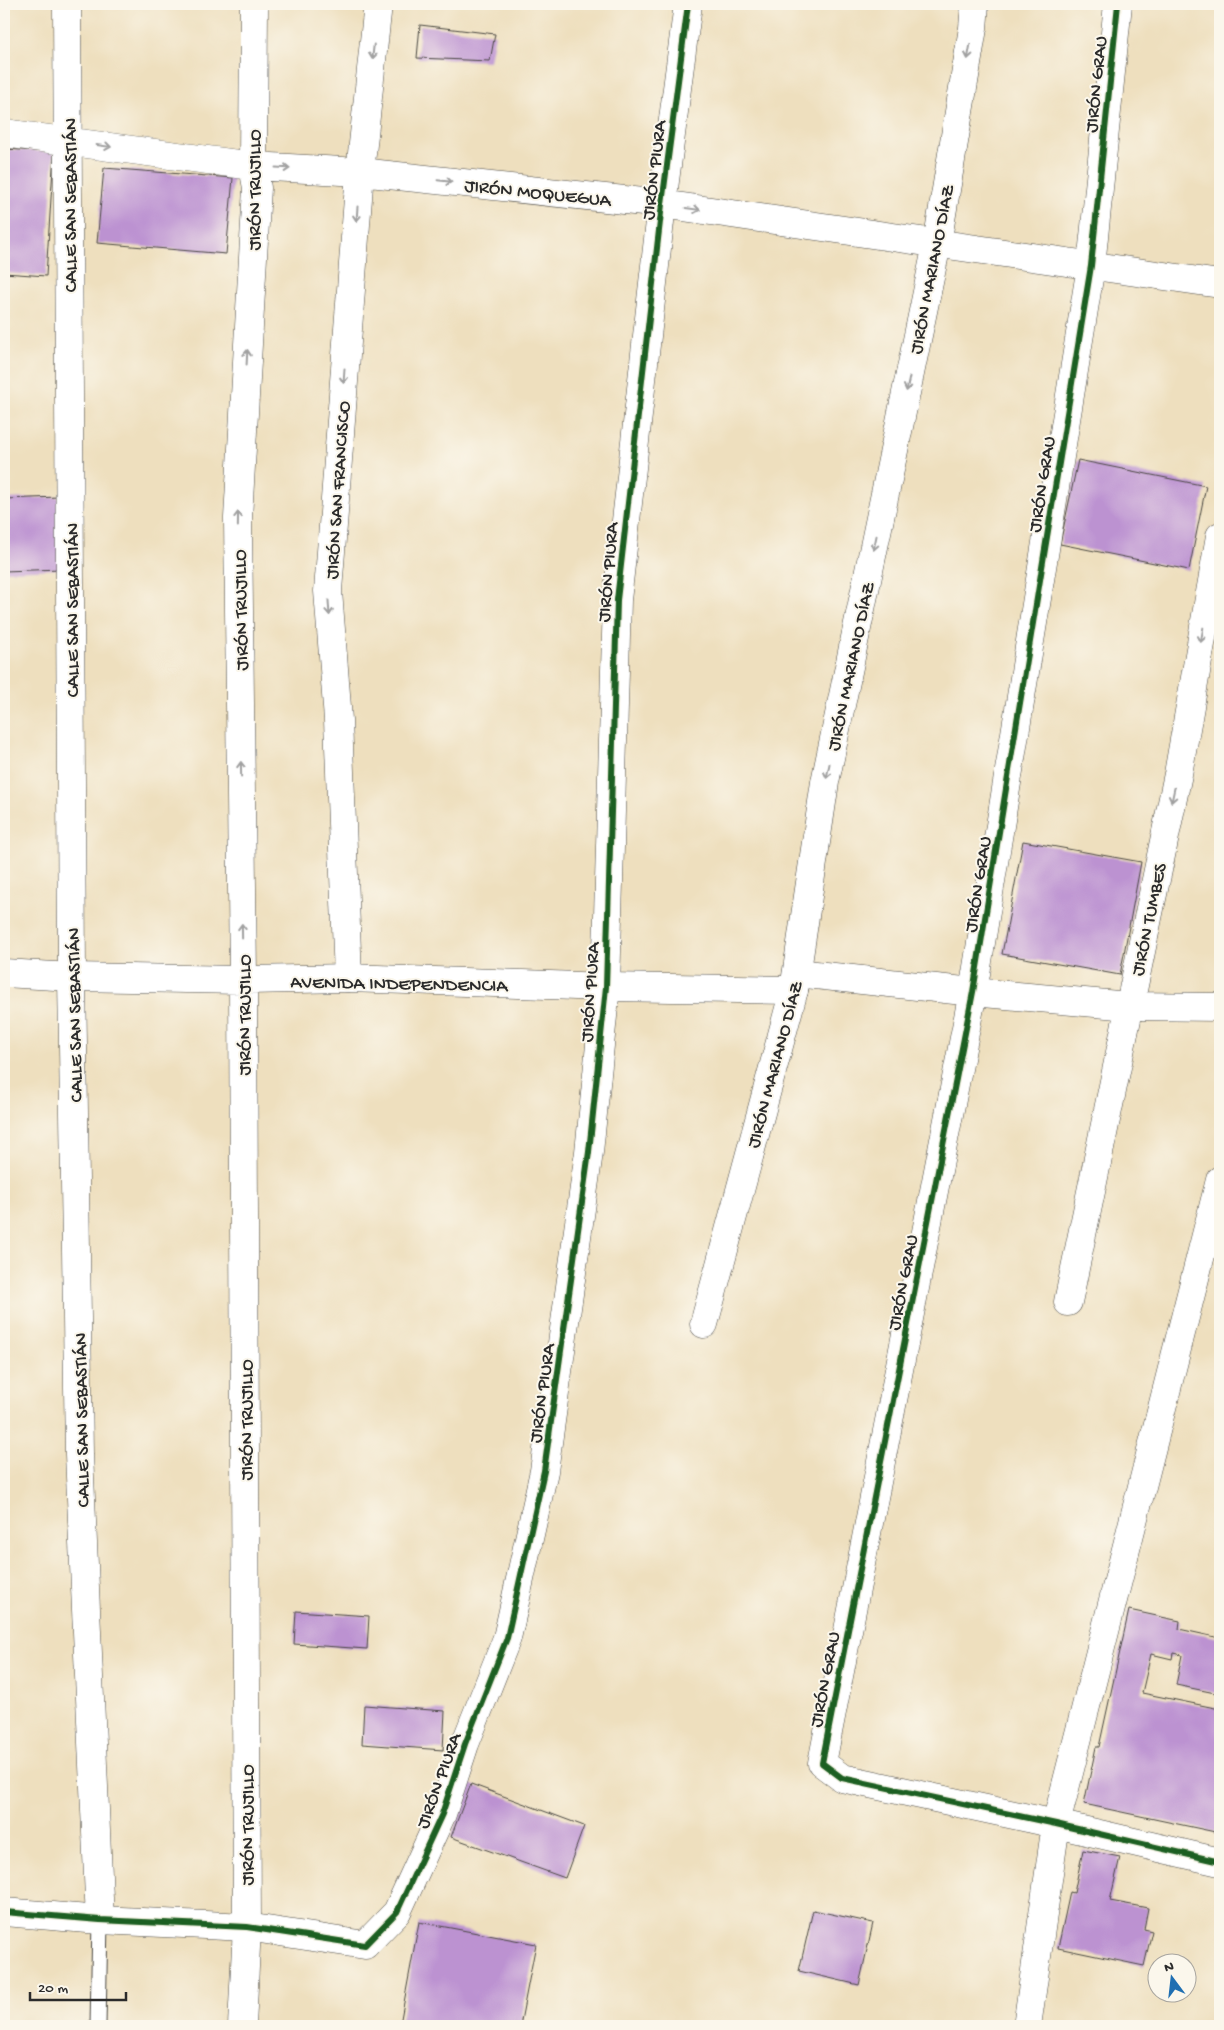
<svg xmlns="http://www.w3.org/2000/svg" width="1224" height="2030" viewBox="0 0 1224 2030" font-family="'Gochi Hand',sans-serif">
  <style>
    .building { fill: #bc92d1 }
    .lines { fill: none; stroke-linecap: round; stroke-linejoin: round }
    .service-casing { stroke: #484641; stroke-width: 17 }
    .minor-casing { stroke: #484641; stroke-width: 29 }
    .tertiary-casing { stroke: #484641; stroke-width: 29 }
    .service { stroke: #fff; stroke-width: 15 }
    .minor { stroke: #fff; stroke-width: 28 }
    .tertiary { stroke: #fff; stroke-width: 28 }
    .cycleway-casing { stroke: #fbf7ec; stroke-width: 9 }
    .cycleway { stroke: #1b5e20; stroke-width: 6 }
    .oneway { stroke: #a0a0a0 }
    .labels { text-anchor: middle; stroke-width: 4; stroke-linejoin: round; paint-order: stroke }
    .street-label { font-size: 19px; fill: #2b2b2b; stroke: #fbf7ec }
  </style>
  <rect width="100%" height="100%" fill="#fbf7ec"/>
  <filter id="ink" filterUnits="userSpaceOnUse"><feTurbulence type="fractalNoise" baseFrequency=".02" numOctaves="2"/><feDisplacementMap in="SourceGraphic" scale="10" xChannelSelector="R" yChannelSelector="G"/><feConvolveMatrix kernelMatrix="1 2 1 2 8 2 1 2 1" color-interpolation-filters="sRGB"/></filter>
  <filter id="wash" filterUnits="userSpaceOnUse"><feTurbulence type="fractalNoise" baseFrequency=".0096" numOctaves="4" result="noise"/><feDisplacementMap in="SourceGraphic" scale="20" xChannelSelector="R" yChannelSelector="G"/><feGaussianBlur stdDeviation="1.12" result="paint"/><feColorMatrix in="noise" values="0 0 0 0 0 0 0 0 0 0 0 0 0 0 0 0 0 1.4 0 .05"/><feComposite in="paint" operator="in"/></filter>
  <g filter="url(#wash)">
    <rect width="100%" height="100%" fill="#eedfbe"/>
    <g id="blocks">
      <!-- building -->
      <path class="building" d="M 420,25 L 495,34 L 490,61 L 417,58 Z
        M 4,149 L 54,152 L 46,276 L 4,273 Z
        M 104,168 L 233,178 L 226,254 L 97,243 Z
        M 1078,460 L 1206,486 L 1189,570 L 1060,544 Z
        M 59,497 L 61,569 L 4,571 L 4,499 Z
        M 1023,841 L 1141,862 L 1120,975 L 1002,954 Z
        M 1129,1610 L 1180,1621 L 1179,1629 L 1220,1638 L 1220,1694 L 1176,1685 L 1182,1655 L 1173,1653 L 1172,1659 L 1151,1654 L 1142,1693 L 1220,1709 L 1220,1833 L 1084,1804 L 1096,1747 L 1099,1747 Z
        M 296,1611 L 369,1616 L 367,1649 L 294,1644 Z
        M 364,1705 L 445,1711 L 443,1750 L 362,1744 Z
        M 471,1784 L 584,1826 L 565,1878 L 451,1837 Z
        M 1083,1850 L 1120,1857 L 1110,1901 L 1148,1908 L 1144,1929 L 1152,1931 L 1144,1966 L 1058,1948 L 1070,1892 L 1074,1893 Z
        M 813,1910 L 873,1923 L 859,1985 L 799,1971 Z
        M 419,1922 L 536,1944 L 520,2026 L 412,2026 L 400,2024 Z"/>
    </g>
  </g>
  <g filter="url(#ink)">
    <use href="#blocks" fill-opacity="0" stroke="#484641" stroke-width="1"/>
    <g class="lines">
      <!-- service casing -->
      <g class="service-casing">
        <path id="service" d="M 98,2026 L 100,1920"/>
      </g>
      <!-- minor casing -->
      <g class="minor-casing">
        <path id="minor" d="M 67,4 L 72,977 L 79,1454 L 100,1920
          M 1118,4 L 1091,266 L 973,992 L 822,1763 L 842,1778 L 1056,1824 L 1220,1862
          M 4,133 L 253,166 L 360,172 L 662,204 L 1220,284
          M 348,978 L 338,720 L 328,591 L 360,172 L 378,4
          M 243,980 L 238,518 L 257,188 L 253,166 L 254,4
          M 1068,1302 L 1178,774 L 1220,536
          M 704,1324 L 794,990 L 825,782 L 937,244 L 973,28 L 975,4
          M 4,1912 L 100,1920 L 247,1927 L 365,1945 L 397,1912 L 442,1814 L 465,1744 L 507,1638 L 544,1471 L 589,1152 L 606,987 L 617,600 L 662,204 L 688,4
          M 1027,2026 L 1056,1824 L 1220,1180"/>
      </g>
      <!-- tertiary casing -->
      <g class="tertiary-casing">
        <path id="tertiary" d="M 4,973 L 72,977 L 243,980 L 348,978 L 606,987 L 794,990
          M 797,973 L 973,992 L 1129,1006 L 1220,1007
          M 242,2026 L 247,1927 L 243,980"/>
      </g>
      <!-- service -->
      <use href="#service" class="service"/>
      <!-- minor -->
      <use href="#minor" class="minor"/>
      <!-- tertiary -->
      <use href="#tertiary" class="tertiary"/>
      <!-- cycleway casing -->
      <g class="cycleway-casing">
        <path id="cycleway" d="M 1118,4 L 1091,266 L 973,992 L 822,1763 L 842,1778 L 1056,1824 L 1220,1862
          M 4,1912 L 100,1920 L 247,1927 L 365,1945 L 397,1912 L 442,1814 L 465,1744 L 507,1638 L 544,1471 L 589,1152 L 606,987 L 617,600 L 662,204 L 688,4"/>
      </g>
      <!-- cycleway -->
      <use href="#cycleway" class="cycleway"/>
    </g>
    <!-- one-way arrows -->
    <defs><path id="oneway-shaft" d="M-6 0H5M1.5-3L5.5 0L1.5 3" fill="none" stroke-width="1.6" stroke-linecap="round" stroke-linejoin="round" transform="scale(1.25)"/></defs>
    <g class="oneway">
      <use href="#oneway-shaft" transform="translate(373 52) rotate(96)"/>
      <use href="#oneway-shaft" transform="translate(969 52) rotate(100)"/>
      <use href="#oneway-shaft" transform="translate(104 146) rotate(8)"/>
      <use href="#oneway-shaft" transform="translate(283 168) rotate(3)"/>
      <use href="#oneway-shaft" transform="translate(445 181) rotate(6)"/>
      <use href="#oneway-shaft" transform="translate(693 209) rotate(8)"/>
      <use href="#oneway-shaft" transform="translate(357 214) rotate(94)"/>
      <use href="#oneway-shaft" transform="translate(247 357) rotate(-87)"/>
      <use href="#oneway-shaft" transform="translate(344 376) rotate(94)"/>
      <use href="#oneway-shaft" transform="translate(908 384) rotate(102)"/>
      <use href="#oneway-shaft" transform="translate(238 519) rotate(-89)"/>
      <use href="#oneway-shaft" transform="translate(875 543) rotate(102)"/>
      <use href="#oneway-shaft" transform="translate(329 608) rotate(86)"/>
      <use href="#oneway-shaft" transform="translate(1202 635) rotate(100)"/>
      <use href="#oneway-shaft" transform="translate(241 769) rotate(-91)"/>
      <use href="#oneway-shaft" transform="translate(828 771) rotate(102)"/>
      <use href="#oneway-shaft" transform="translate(1173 795) rotate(102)"/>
      <use href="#oneway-shaft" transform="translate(242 931) rotate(-91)"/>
    </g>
  </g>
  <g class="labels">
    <!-- street labels -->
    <g class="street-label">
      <text transform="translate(1094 84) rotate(-84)" y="7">JIRÓN GRAU</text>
      <text transform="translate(652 170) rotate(-83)" y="7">JIRÓN PIURA</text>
      <text transform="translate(253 190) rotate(-90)" y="7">JIRÓN TRUJILLO</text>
      <text transform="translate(538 191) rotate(6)" y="7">JIRÓN MOQUEGUA</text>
      <text transform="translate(69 205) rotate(-90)" y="7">CALLE SAN SEBASTIÁN</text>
      <text transform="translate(930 269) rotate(-79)" y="7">JIRÓN MARIANO DÍAZ</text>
      <text transform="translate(1040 484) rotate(-81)" y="7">JIRÓN GRAU</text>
      <text transform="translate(336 490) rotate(-86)" y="7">JIRÓN SAN FRANCISCO</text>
      <text transform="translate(606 572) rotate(-85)" y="7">JIRÓN PIURA</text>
      <text transform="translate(71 610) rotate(-90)" y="7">CALLE SAN SEBASTIÁN</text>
      <text transform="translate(239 610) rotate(-91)" y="7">JIRÓN TRUJILLO</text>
      <text transform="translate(849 666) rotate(-78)" y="7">JIRÓN MARIANO DÍAZ</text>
      <text transform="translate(976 884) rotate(-81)" y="7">JIRÓN GRAU</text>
      <text transform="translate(1147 919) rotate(-78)" y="7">JIRÓN TUMBES</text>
      <text transform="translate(399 982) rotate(1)" y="7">AVENIDA INDEPENDENCIA</text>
      <text transform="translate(588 992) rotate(-86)" y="7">JIRÓN PIURA</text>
      <text transform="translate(73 1015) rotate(-91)" y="7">CALLE SAN SEBASTIÁN</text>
      <text transform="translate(243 1015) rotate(-90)" y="7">JIRÓN TRUJILLO</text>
      <text transform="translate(773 1064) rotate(-75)" y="7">JIRÓN MARIANO DÍAZ</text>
      <text transform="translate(901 1282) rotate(-79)" y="7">JIRÓN GRAU</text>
      <text transform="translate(540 1393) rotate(-82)" y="7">JIRÓN PIURA</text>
      <text transform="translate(80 1420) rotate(-91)" y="7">CALLE SAN SEBASTIÁN</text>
      <text transform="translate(245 1420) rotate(-90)" y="7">JIRÓN TRUJILLO</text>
      <text transform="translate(823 1679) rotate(-79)" y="7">JIRÓN GRAU</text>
      <text transform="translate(437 1780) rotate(-70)" y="7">JIRÓN PIURA</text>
      <text transform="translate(246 1825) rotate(-90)" y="7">JIRÓN TRUJILLO</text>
    </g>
  </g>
  <!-- margin -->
  <rect width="1224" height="2030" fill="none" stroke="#fbf7ec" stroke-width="20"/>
  <!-- north arrow -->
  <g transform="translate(1172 1978) rotate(345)"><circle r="24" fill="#fbf7ec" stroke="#a8a59f"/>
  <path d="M0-4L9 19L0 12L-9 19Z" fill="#1f6fb2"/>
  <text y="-8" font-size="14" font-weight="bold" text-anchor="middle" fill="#2b2b2b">N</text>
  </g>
  <!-- scale -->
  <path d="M30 1992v8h96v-8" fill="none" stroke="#2b2b2b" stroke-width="2.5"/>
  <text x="38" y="1992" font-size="15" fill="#2b2b2b" stroke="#fbf7ec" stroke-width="4" paint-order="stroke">20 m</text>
</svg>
